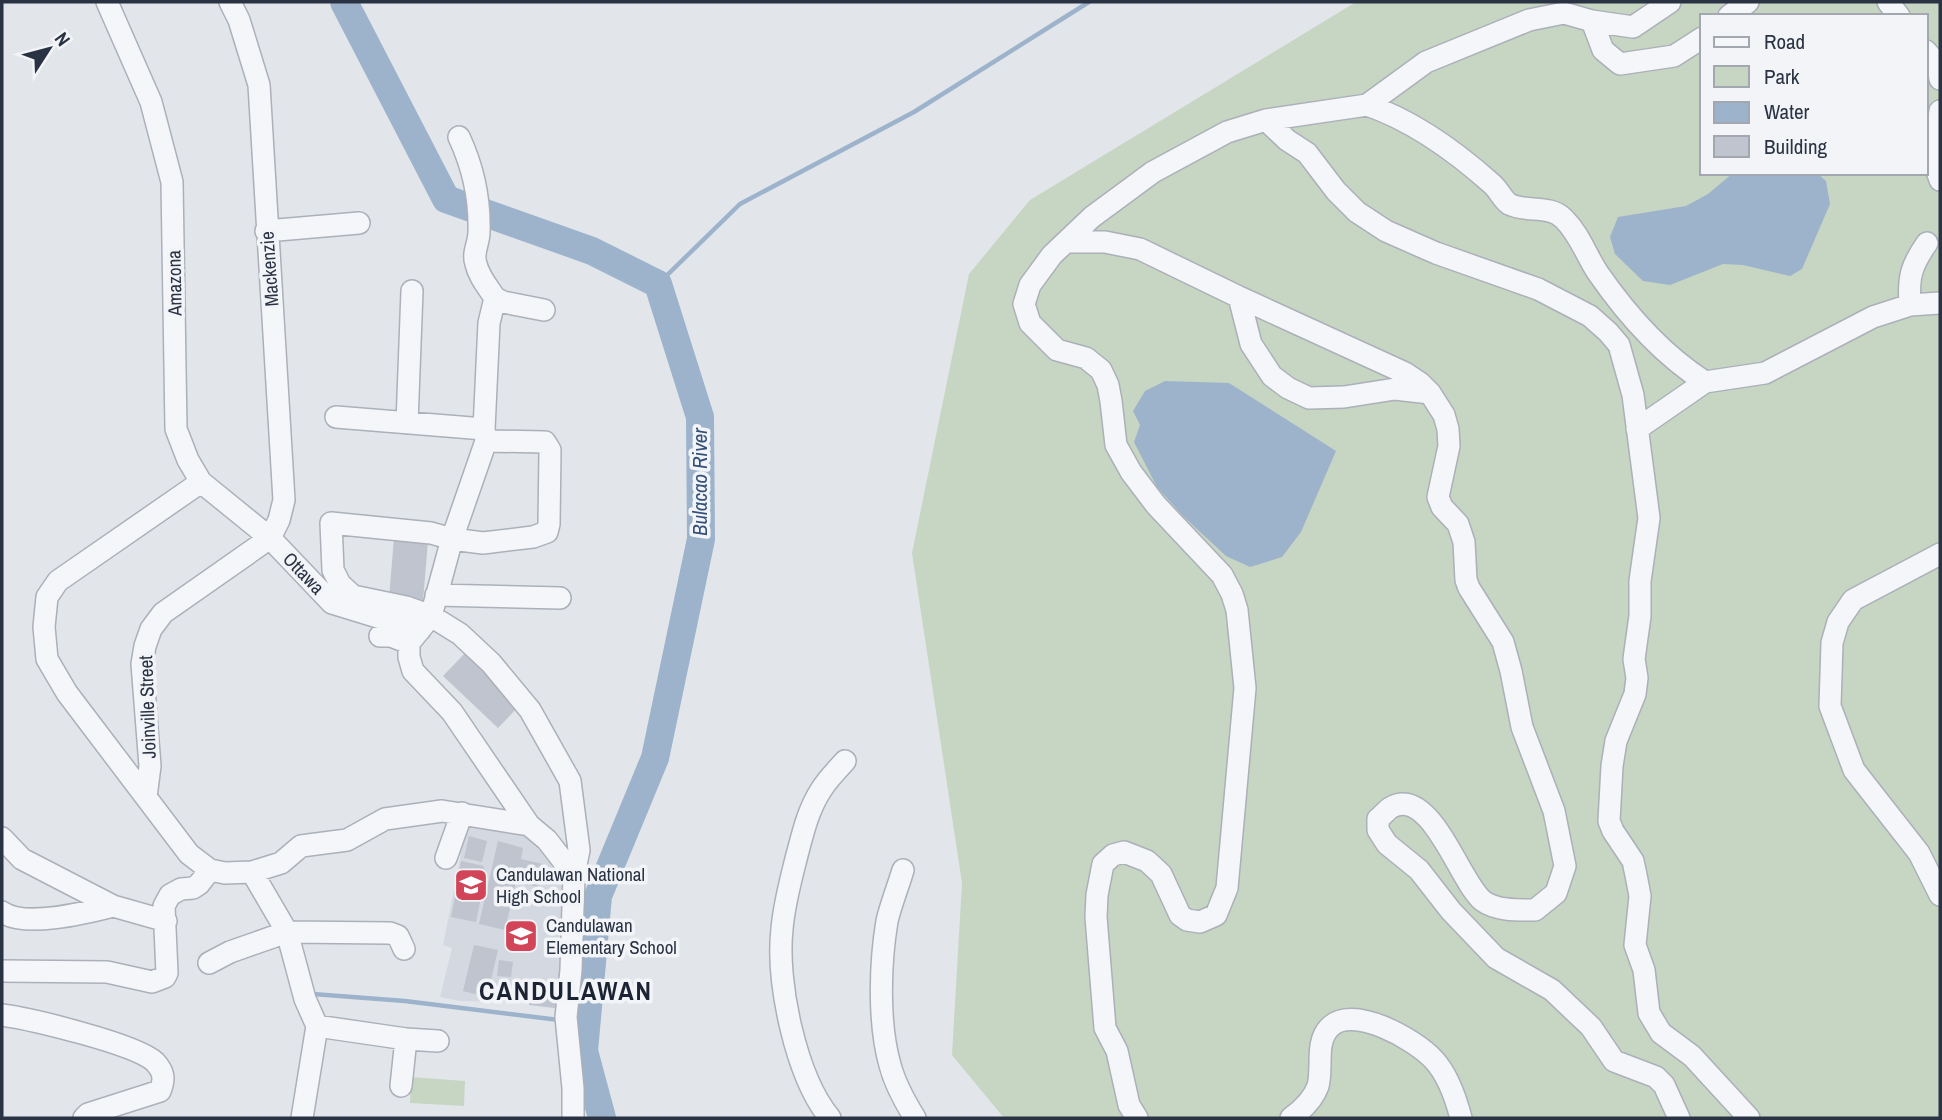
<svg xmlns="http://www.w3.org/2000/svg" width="1942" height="1120" viewBox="0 0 1942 1120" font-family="'Archivo Narrow',sans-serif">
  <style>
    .built { fill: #d4d8e0 }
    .green { fill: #c7d5c3; fill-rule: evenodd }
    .water { fill: #9db3cb }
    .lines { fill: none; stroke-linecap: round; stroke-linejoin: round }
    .stream { stroke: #9db3cb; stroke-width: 4.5 }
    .river { stroke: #9db3cb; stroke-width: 28 }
    .building { fill: #bfc4ce }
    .minor-casing { stroke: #abb0b9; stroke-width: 24 }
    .minor { stroke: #f5f6f9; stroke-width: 21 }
    .labels { text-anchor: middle; stroke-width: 7; stroke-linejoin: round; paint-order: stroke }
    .street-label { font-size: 19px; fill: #2a3343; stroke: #f2f4f8 }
    .poi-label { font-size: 19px; fill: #2a3343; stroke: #f2f4f8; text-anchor: start }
    .water-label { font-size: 21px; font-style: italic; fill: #335179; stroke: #f2f4f8 }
    .district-label { font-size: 26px; font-weight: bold; letter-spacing: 2px; fill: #1c2434; stroke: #f2f4f8 }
  </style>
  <rect width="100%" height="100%" fill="#e2e6eb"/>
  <!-- built -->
  <path class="built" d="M 468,818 L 529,831 L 570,887 L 565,989 L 529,984 L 504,1002 L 460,1001 L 440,997 L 452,948 L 443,945 Z"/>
  <!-- green -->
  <path class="green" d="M 1356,2 L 1940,2 L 1940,1118 L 1004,1118 L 952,1055 L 962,883 L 912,553 L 969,274 L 1030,200 ZM 1702,16 L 1926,16 L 1926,173 L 1702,173 Z
    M 411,1077 L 465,1081 L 464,1106 L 410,1103 Z"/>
  <!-- water -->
  <path class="water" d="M 1733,173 L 1817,173 L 1826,181 L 1830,204 L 1802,269 L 1790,276 L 1743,265 L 1723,264 L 1670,285 L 1643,281 L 1615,254 L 1610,237 L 1618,217 L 1686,206 L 1708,194 Z
    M 1165,381 L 1229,383 L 1336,451 L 1301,532 L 1282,557 L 1250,567 L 1226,556 L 1183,516 L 1157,487 L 1134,442 L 1140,425 L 1133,411 L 1145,391 Z"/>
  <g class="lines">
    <!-- stream -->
    <path class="stream" d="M 658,284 L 740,204 L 914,112 L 1089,2
      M 313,994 L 405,1001 L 559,1020
      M 571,1022 L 586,1024"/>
    <!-- river -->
    <path class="river" d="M 344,2 L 446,199 L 592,251 L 658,284 L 700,417 L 701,539 L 655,758 L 598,896 L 584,1051 L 602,1118"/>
  </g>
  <!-- building -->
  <path class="building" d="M 394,538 L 428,541 L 423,601 L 389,598 Z
    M 468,650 L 523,702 L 498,728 L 443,676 Z
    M 469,836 L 487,841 L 482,862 L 464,858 Z
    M 498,841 L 523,848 L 521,859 L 543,864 L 538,887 L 516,882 L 505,930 L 479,924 Z
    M 461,861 L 484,866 L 480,887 L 457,882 Z
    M 457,887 L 482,893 L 476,922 L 451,917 Z
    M 474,945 L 498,950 L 487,997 L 463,991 Z
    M 499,960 L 513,962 L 511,977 L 497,976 Z
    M 531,986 L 565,991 L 563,1009 L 529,1005 Z"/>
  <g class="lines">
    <!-- minor casing -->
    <g class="minor-casing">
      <path id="minor" d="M 107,2 L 151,102 L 172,182 L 176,429 L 188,460 L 201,482 L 270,538 L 332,603 L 420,630
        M 1888,2 L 1899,16
        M 1729,16 L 1748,2
        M 1592,21 L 1603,50 L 1620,64 L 1674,56 L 1702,38
        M 1926,51 L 1938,65 L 1940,79
        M 1367,105 C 1414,121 1455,151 1492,184 C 1499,190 1502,199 1509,204 C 1526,213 1550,204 1564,219 C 1580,235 1586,255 1598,273 C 1627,315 1663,355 1705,382
        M 1940,111 L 1933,159 L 1940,180
        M 1266,120 L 1287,140 L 1307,153 L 1336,191 L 1357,212 L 1386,231 L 1436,253 L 1538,289 L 1590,316 L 1608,332 L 1619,345 L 1633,395 L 1649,518 L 1640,581 L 1640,616 L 1634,659 L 1637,678 L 1635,694 L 1616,741 L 1612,766 L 1609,821 L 1613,831 L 1633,861 L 1636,875 L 1640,896 L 1635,945 L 1644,970 L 1649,1013 L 1661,1033 L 1692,1056 L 1749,1118
        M 459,137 C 473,167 480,199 479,232 C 479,244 472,252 476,264 C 479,277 488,287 495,298
        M 266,231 L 359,223
        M 1068,242 L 1105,242 L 1140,249 L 1239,297 L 1405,373 L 1420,383 L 1430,393 L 1444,415 L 1448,429 L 1449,446 L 1438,497 L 1442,507 L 1458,524 L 1464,542 L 1466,580 L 1469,588 L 1503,642 L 1511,671 L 1522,727 L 1554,811 L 1565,866 L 1556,893 L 1535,910 C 1519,910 1497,911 1483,901 C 1459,882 1431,784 1390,808 C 1386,811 1382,816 1378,819 L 1378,830 L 1387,844 L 1419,870 L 1451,911 L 1496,958 L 1552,990 L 1591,1027 L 1614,1061 L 1656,1077 L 1664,1085 L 1679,1118
        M 1239,297 L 1251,344 L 1272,376 L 1288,388 L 1309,398 L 1344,397 L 1395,389 L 1430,393
        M 1910,305 C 1908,277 1911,266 1927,243
        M 544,310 L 503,302 L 495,298 L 489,323 L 484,429 L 486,441 L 452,539 L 431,616 L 409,643 L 409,657 L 413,671 L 452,712 L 529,825 L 547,840 L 574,875
        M 336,417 L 484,429
        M 407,423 L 412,291
        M 1637,429 L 1705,382 L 1765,373 L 1873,317 L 1910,305 L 1940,303
        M 486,441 L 545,442 L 550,450 L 549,524 L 547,532 L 533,537 L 483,543 L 452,539 L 431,533 L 331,523 L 333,570 L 340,584 L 353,596 L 406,607 L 431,616 L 460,634 L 491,663 L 530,710 L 570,781 L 579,850 L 574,875 L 571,970 L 566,1017 L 573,1088 L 573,1118
        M 201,482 L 58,581 L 47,597 L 44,627 L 47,659 L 67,693 L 189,854 L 210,870 L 225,873 L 252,872 L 281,863 L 301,846 L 347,840 L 385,819 L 442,811 L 529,825
        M 1940,554 L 1853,600 L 1838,622 L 1832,643 L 1830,706 L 1854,770 L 1919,853 L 1940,895
        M 436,595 L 560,598
        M 380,636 L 391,636 L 409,643
        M 146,797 L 150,766 L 142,664 L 145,646 L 151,629 L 163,613 L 270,538 L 279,520 L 284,500 L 259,85 L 239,20 L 230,2
        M 2,838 L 22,859 L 113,906 L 166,921
        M 446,858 L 462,813
        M 903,870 C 898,887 891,904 887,921 C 880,963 878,1023 890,1065 C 895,1084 905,1102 915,1118
        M 252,872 L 287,932 L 305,999 L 317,1026 L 302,1118
        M 2,912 C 25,928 85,913 113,906
        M 209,963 L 230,952 L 287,932 L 390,933 L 398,936 L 404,949
        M 2,971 L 107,972 L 152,982 L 165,977 L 167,973 L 164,906 L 170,895 L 181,889 L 193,888 L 199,884 L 210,870
        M 2,1015 C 31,1019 136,1044 155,1062 C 164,1072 165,1079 160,1091 L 88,1114 L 84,1118
        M 317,1026 L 406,1039 L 438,1041
        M 401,1086 L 406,1039
        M 830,1118 C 796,1077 776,982 782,929 C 784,904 791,879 797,855 C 803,833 808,810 821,790 C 827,780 837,770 845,761
        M 1137,1118 L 1129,1105 L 1117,1051 L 1105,1028 L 1096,917 L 1097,895 L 1103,864 L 1113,855 L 1124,852 L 1147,861 L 1161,874 L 1180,915 L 1187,920 L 1200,922 L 1216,915 L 1227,888 L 1245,688 L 1237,610 L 1232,594 L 1222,575 L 1156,505 L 1131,472 L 1116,445 L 1111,401 L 1108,385 L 1101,370 L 1086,358 L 1057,350 L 1030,323 L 1024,304 L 1030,285 L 1052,255 L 1092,217 L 1153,172 L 1227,132 L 1266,120 L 1367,105 L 1426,62 L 1529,20 L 1564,13 L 1592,21 L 1633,27 L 1670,2
        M 1291,1118 C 1302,1110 1313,1100 1318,1086 C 1323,1068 1315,1043 1329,1028 C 1351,1003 1415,1039 1434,1060 C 1448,1075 1456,1099 1461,1118"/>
    </g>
    <!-- minor -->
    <use href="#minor" class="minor"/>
  </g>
  <!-- icons -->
  <defs>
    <g id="school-square" transform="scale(1.75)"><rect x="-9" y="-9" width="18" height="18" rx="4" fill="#d24558" stroke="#f2f4f8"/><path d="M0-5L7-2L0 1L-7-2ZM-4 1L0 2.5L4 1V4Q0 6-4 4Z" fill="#fff"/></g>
  </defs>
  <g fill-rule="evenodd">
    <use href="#school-square" x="471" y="885"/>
    <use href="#school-square" x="521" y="936"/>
  </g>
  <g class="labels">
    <!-- street labels -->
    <g class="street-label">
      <text transform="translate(269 269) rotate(-94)" y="7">Mackenzie</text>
      <text transform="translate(174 283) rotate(-91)" y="7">Amazona</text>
      <text transform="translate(304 573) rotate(46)" y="7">Ottawa</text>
      <text transform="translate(147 707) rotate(-92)" y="7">Joinville Street</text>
    </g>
    <!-- poi labels -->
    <g class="poi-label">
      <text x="496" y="881">Candulawan National<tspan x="496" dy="22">High School</tspan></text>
      <text x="546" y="932">Candulawan<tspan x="546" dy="22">Elementary School</tspan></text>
    </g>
    <!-- water labels -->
    <g class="water-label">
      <text transform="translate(700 482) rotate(-90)" y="7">Bulacao River</text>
    </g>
    <!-- district labels -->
    <g class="district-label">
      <text x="566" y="1000">CANDULAWAN</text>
    </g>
  </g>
  <!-- border -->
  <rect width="1942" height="1120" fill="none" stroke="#2a3343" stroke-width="7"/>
  <!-- legend -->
  <rect x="1700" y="14" width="228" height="161" fill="#f2f4f8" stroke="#a2a7b0" stroke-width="2"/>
  <rect x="1714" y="37" width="35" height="10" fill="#f5f6f9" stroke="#a2a7b0" stroke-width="2"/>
  <text x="1764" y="49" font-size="21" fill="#2a3343">Road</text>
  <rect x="1714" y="66" width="35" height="21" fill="#c7d5c3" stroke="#a2a7b0" stroke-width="2"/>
  <text x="1764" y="84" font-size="21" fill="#2a3343">Park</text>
  <rect x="1714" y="102" width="35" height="21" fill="#9db3cb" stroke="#a2a7b0" stroke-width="2"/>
  <text x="1764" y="119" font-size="21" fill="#2a3343">Water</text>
  <rect x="1714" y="136" width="35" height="21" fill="#bfc4ce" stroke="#a2a7b0" stroke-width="2"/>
  <text x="1764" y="154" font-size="21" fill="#2a3343">Building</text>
  <!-- north arrow -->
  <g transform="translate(49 49) rotate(54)" stroke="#f2f4f8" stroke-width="5" paint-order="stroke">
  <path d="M0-5L12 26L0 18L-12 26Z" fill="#2a3343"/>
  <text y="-10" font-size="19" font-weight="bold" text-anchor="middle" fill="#2a3343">N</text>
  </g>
</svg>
